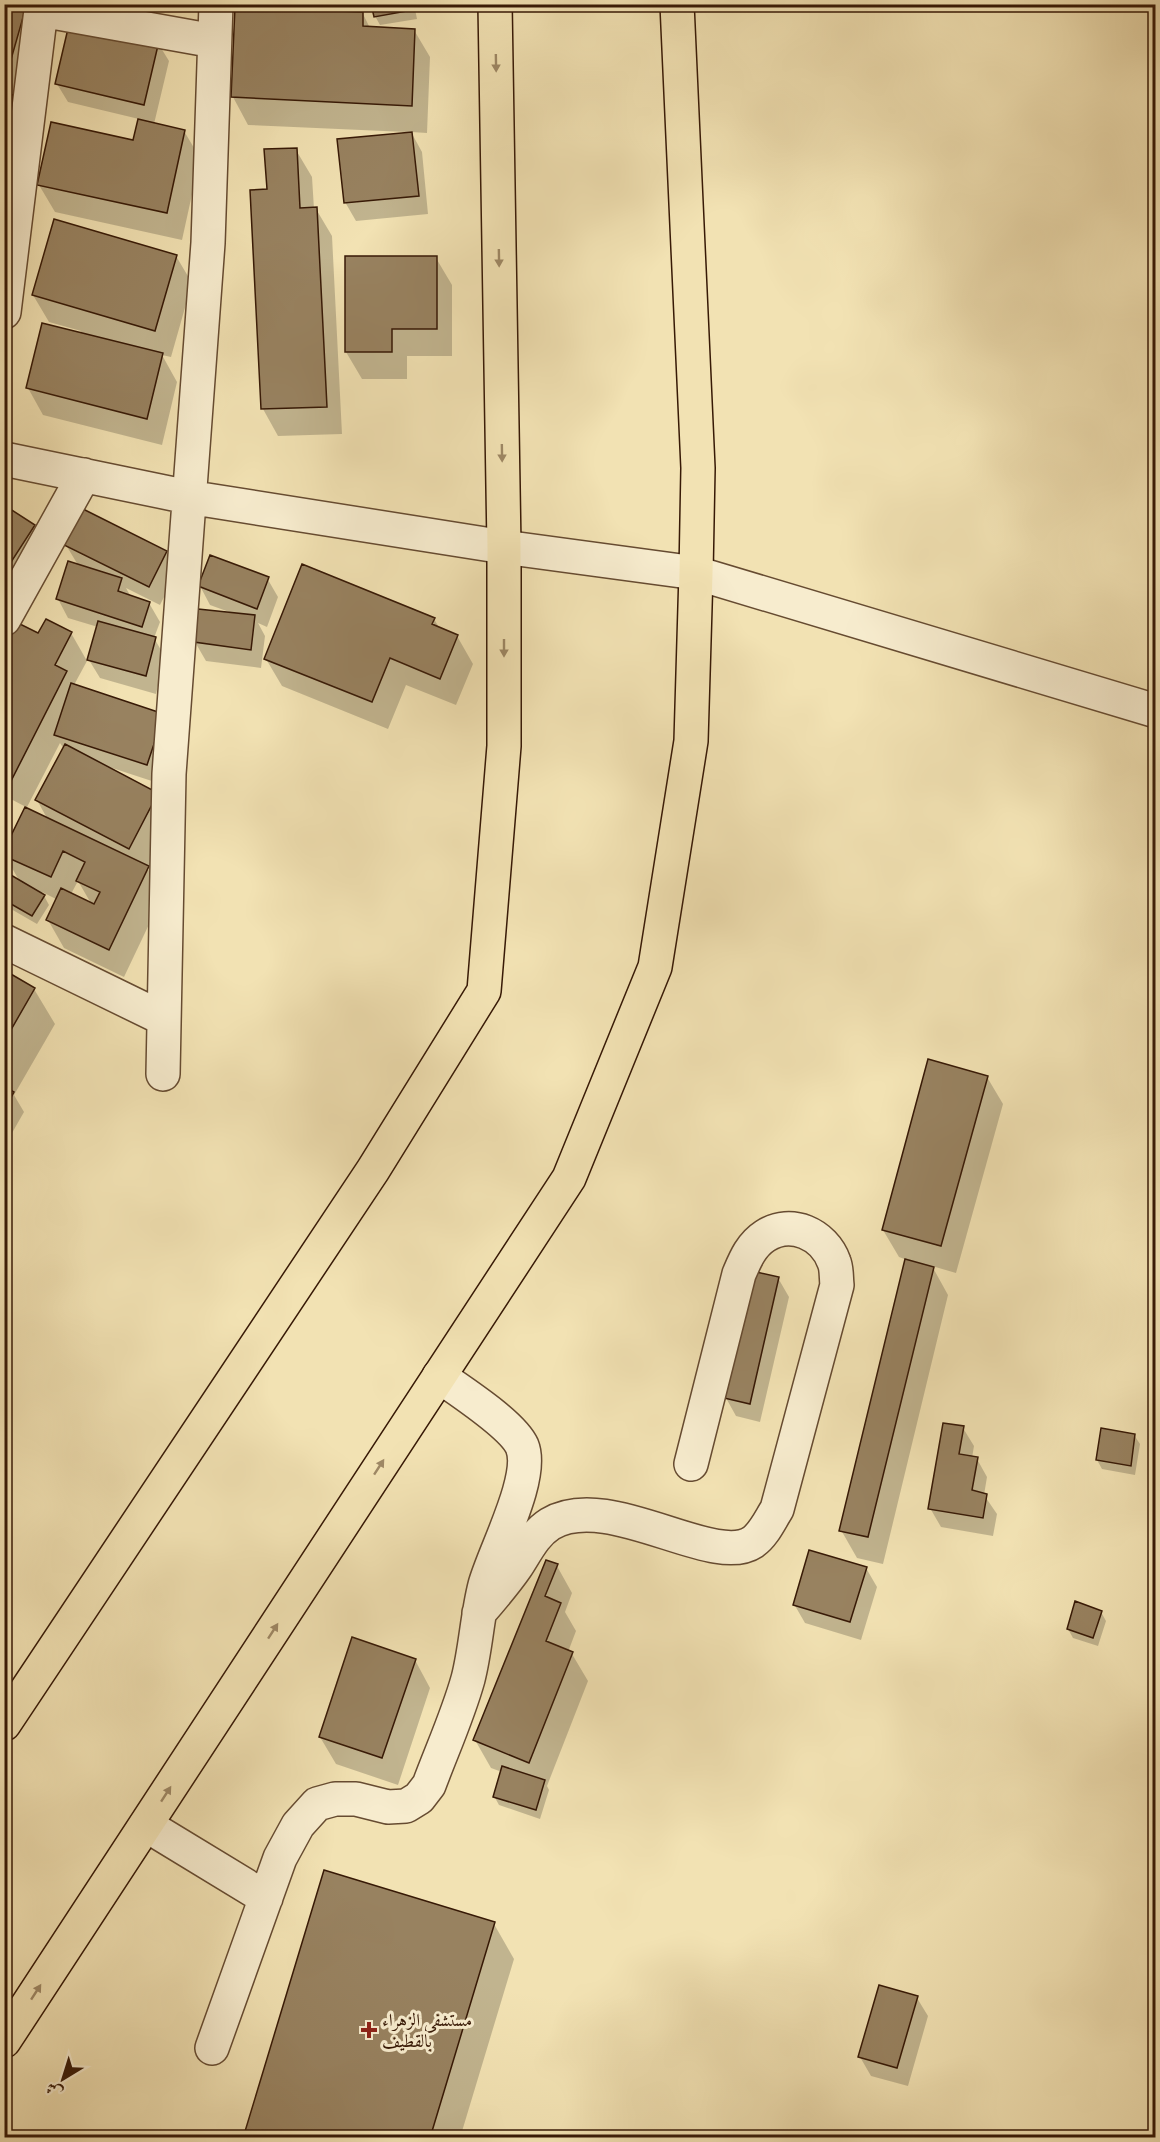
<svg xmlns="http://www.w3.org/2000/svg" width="1160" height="2142" viewBox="0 0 1160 2142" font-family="'Gentium Book Plus',Amiri,serif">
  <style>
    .shadow { fill: #0003; fill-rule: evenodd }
    .building { fill: #988260; stroke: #371906; stroke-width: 1.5 }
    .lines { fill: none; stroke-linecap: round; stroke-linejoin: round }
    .minor-casing { stroke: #664b31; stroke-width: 36 }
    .major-casing { stroke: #371906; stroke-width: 36 }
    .minor { stroke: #f7ecce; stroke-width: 33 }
    .major { stroke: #f2e2b3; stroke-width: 33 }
    .oneway { fill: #9e8865 }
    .poi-dot { fill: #8f2418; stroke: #f7ecce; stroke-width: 2 }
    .labels { text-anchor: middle; stroke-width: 6; stroke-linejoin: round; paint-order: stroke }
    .poi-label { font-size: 18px; fill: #371906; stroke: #f7ecce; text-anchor: start }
  </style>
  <rect width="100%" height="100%" fill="#f2e2b3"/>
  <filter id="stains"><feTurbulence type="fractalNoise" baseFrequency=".00333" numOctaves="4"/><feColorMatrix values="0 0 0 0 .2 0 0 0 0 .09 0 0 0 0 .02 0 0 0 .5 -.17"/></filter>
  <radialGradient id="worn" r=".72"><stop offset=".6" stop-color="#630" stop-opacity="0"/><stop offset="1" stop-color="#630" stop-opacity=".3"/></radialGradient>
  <!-- shadow -->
  <path class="shadow" d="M 4,4 L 25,8 L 4,201 Z
    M 269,4 L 356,4 L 270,6 Z
    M 373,4 L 414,4 L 417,19 L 380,25 L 375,16 Z
    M 236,8 L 363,14 L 370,28 L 414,30 L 430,57 L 427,133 L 411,132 L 422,152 L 428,214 L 356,221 L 345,202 L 406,132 L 248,125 L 233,97 Z
    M 158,43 L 169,61 L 154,124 L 184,131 L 200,158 L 182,240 L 55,212 L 39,185 L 134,142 L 139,119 L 68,102 L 57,84 Z
    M 296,150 L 312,177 L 314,209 L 316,209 L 332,236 L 342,434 L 278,436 L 263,409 L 252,191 L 268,190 Z
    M 176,256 L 192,283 L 171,357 L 162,355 L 177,382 L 162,445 L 43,415 L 28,388 L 81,331 L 49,322 L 33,295 Z
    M 436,258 L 452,285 L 452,356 L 407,356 L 407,379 L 362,379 L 346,352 Z
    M 4,507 L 34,526 L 50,553 L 4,625 Z
    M 66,545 L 166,552 L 177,571 L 160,605 L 126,588 L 131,597 L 149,603 L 160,622 L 154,638 L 165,657 L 156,694 L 100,678 L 89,660 L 98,627 L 68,618 L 58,599 L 78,565 Z
    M 267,578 L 278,597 L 267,627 L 258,623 L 265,636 L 261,668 L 206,661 L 195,642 L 232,613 L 210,605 L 200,586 Z
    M 434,619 L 440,629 L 457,636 L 473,664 L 456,705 L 406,685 L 388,729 L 282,686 L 266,659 Z
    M 71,633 L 87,661 L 74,685 L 163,715 L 158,783 L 109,767 L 108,769 L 173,822 L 148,869 L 163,895 L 124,977 L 64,948 L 48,920 L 58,900 L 42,892 L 49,905 L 37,924 L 4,905 L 4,873 L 20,882 L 4,854 L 26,807 L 5,796 L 11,806 L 4,820 L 4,642 L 39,635 ZM 60,743 L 64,749 L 37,800 L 48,820 L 26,809 ZM 78,881 L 92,905 L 71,894 Z
    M 4,972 L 34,989 L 55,1024 L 14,1095 L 24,1112 L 4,1147 Z
    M 987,1077 L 1003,1104 L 956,1273 L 932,1266 L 948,1295 L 883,1564 L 857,1558 L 841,1530 L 907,1260 L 899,1257 L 883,1230 Z
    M 778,1278 L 789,1297 L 760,1422 L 736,1416 L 726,1398 Z
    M 963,1428 L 974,1446 L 972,1458 L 977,1459 L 987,1477 L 984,1495 L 997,1514 L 993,1536 L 941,1527 L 930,1508 Z
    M 1134,1435 L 1140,1444 L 1135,1475 L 1102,1469 L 1097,1460 Z
    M 557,1566 L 572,1593 L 565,1612 L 576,1631 L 568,1652 L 572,1654 L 588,1681 L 547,1786 L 549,1790 L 540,1819 L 499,1805 L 494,1796 L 502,1772 L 491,1768 L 475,1740 Z
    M 866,1568 L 877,1587 L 861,1640 L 805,1623 L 794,1604 Z
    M 1101,1612 L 1106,1621 L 1098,1646 L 1073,1638 L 1068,1629 Z
    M 415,1660 L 430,1688 L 398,1785 L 336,1764 L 320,1737 Z
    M 494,1924 L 514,1959 L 460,2138 L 245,2138 Z
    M 917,1998 L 928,2016 L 908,2086 L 871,2076 L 860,2057 Z"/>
  <!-- building -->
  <path class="building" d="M 4,4 L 26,7 L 4,84 Z
    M 371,4 L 412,4 L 413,10 L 374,17 Z
    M 235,7 L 363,12 L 363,26 L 415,29 L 412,106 L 231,97 Z
    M 70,20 L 159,41 L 144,105 L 55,84 Z
    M 4,93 L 22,97 L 4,161 Z
    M 138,119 L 185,130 L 167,213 L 37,185 L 51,122 L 133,140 Z
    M 412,132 L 419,196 L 344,203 L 337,139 Z
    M 297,148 L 300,208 L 317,207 L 327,407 L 261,409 L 250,190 L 267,189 L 264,149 Z
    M 54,219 L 177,255 L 155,331 L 32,295 Z
    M 345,256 L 437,256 L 437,329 L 392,329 L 392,352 L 345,352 Z
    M 42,323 L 163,353 L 147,419 L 26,388 Z
    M 4,505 L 35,525 L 4,573 Z
    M 83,509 L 167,551 L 149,587 L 64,545 Z
    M 210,555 L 269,577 L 257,609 L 198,586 Z
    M 68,561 L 122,578 L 118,591 L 150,602 L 142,627 L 56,599 Z
    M 302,564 L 435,618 L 432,624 L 458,635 L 440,679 L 390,658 L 372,702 L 264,659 Z
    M 198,609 L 255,615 L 251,650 L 194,642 Z
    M 46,619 L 72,632 L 55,665 L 67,671 L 11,781 L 4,778 L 4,639 L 14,621 L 38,633 Z
    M 98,621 L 156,637 L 146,676 L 87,660 Z
    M 71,683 L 164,714 L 147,765 L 54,735 Z
    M 65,744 L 158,793 L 129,849 L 35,800 Z
    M 25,807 L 149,866 L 109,950 L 46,920 L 61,888 L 94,904 L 100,892 L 76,881 L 85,862 L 63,851 L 51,877 L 4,856 L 4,850 Z
    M 4,871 L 45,895 L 32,916 L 4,900 Z
    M 4,970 L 35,988 L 4,1042 Z
    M 928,1059 L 988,1076 L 941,1246 L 882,1230 Z
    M 4,1086 L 14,1092 L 4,1110 Z
    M 905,1259 L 934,1267 L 868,1537 L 839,1531 Z
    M 752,1271 L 779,1277 L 750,1404 L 724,1398 Z
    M 943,1423 L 964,1426 L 959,1454 L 978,1457 L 972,1490 L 987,1494 L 983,1518 L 928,1509 Z
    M 1101,1428 L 1135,1434 L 1131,1466 L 1096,1460 Z
    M 809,1550 L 867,1567 L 850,1622 L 793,1605 Z
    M 546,1560 L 558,1564 L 545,1596 L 561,1603 L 546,1641 L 573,1652 L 529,1763 L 473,1740 Z
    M 1075,1601 L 1102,1611 L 1093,1638 L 1067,1629 Z
    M 352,1637 L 416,1659 L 382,1758 L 319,1737 Z
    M 502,1766 L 545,1780 L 536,1810 L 493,1797 Z
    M 324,1870 L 495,1922 L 430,2138 L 243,2138 Z
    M 879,1985 L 918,1996 L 897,2068 L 858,2057 Z"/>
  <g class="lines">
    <!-- minor casing -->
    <g class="minor-casing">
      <path id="minor" d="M 4,312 L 41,10 L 214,41
        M 4,459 L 188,497 L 504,547 L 696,573 L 1156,711
        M 4,619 L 84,475
        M 4,941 L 162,1018
        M 163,1074 L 169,774 L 208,243 L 216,4
        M 479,1613 C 492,1598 505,1583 516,1567 C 526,1552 534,1534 550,1524 C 608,1489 713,1569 753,1542 C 764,1534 770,1520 777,1509 L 837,1285 C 836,1278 837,1269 834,1262 C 824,1234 791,1219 765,1236 C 751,1245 745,1260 739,1274 L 691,1464
        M 146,1825 L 266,1898
        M 212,2048 L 280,1858 L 298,1825 L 317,1804 L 335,1799 L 356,1799 L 388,1807 L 406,1806 L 419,1798 L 429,1785 C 442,1750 458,1715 468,1679 C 476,1648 477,1616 485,1585 C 494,1552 535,1477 522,1446 C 512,1424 460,1391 439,1376"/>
    </g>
    <!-- major casing -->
    <g class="major-casing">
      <path id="major" d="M 4,1724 L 373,1170 L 484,991 L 504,746 L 504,547 L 495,4
        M 4,2041 L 569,1178 L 655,967 L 691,741 L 696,573 L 698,468 L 677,4"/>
    </g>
    <!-- minor -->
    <use href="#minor" class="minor"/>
    <!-- major -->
    <use href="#major" class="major"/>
  </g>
  <!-- one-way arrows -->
  <defs><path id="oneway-solid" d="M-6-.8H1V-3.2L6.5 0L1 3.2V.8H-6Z" transform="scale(1.5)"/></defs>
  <g class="oneway">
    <use href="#oneway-solid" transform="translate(496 63) rotate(89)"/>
    <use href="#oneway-solid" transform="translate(499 258) rotate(89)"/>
    <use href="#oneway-solid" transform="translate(502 453) rotate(89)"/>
    <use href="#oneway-solid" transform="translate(504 648) rotate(90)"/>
    <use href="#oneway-solid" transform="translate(379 1467) rotate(-57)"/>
    <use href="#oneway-solid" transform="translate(273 1631) rotate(-57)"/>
    <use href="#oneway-solid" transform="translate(166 1794) rotate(-57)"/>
    <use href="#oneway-solid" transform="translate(36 1992) rotate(-57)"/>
  </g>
  <!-- markers -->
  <path class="poi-dot" d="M366 2021h6v6h6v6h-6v6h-6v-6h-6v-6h6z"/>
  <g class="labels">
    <!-- poi labels -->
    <g class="poi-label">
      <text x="382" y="2026">مستشفى الزهراء<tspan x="382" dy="21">بالقطيف</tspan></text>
    </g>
  </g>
  <!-- margin -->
  <rect width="1160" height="2142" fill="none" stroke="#f2e2b3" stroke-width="24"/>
  <rect x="6" y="6" width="1148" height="2130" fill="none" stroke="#371906" stroke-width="3"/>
  <rect x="12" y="12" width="1136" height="2118" fill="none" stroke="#371906" stroke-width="1.5"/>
  <!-- north arrow -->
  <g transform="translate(63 2079) rotate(218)" stroke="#f7ecce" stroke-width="4.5" paint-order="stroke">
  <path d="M0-4.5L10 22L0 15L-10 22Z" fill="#371906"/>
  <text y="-9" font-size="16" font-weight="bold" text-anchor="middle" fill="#371906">ش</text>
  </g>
  <rect width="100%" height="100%" filter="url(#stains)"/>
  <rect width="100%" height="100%" fill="url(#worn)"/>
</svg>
